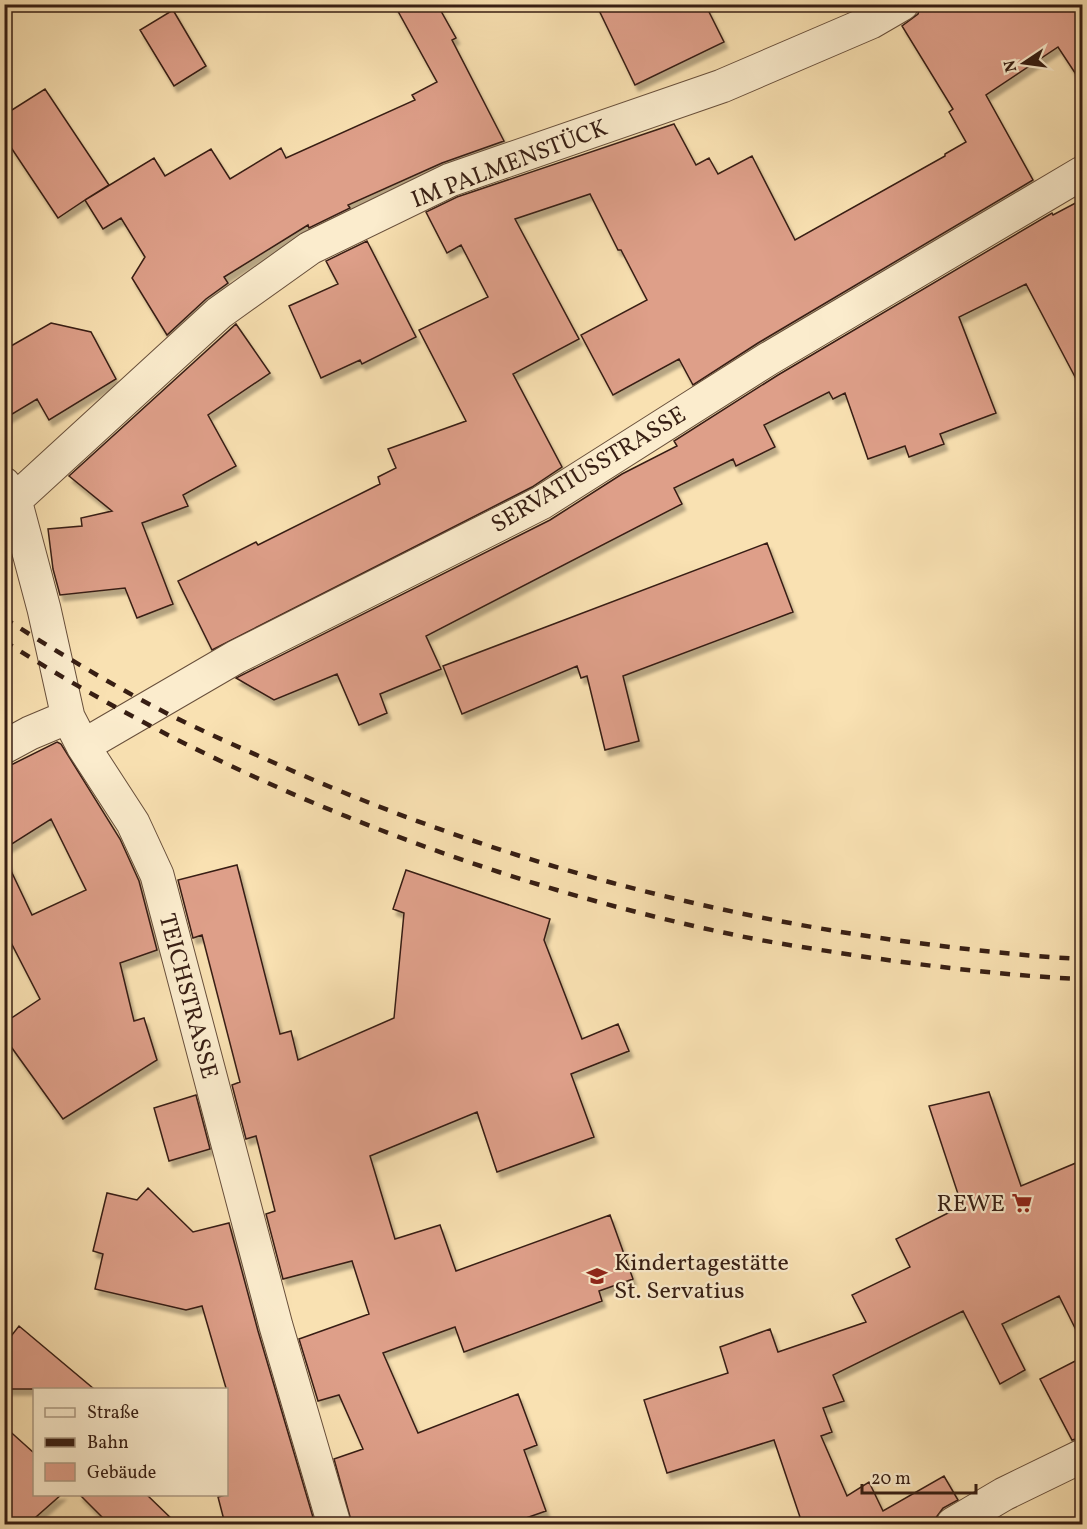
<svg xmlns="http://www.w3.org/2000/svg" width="1087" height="1529" viewBox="0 0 1087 1529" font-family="Vollkorn,serif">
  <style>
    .building { fill: #de9f89; stroke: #371e13; stroke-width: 1.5; filter: url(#shadow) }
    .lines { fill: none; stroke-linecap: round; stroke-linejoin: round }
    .minor-casing { stroke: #684f3b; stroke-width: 35 }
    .minor { stroke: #fbeccd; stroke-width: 33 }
    .rail { stroke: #371e13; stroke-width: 4.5; stroke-dasharray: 10 10; stroke-linecap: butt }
    .labels { text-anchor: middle; stroke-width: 4.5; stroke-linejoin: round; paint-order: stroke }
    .street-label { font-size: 24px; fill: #371e13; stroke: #fbeccd }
    .poi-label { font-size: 24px; fill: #371e13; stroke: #fbeccd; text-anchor: end }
  </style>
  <defs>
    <filter id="shadow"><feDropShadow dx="3.5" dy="6" stdDeviation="1.5" flood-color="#0004"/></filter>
  </defs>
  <rect width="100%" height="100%" fill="#f9e1b2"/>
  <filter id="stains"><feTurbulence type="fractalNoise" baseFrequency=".00333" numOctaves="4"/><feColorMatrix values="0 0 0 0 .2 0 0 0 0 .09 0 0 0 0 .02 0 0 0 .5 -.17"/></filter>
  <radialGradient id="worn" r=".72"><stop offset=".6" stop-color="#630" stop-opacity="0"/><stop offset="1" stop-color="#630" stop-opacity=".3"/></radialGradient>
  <!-- building -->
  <path class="building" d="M 394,4 L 437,4 L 456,38 L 452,40 L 504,141 L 442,163 L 348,205 L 350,208 L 309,228 L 308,225 L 224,277 L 228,283 L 206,299 L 167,335 L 132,278 L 145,257 L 121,218 L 103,229 L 85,200 L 58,218 L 4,137 L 4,115 L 45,89 L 109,185 L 85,200 L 154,158 L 165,176 L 211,149 L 230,179 L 281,148 L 286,158 L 415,100 L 412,95 L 437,82 Z
    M 596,4 L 705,4 L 724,42 L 635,85 Z
    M 921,4 L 1083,4 L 1083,85 L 1058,47 L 986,95 L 1033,180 L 758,343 L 693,385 L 679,359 L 613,395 L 581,335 L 647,300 L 621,250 L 618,250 L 590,194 L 515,219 L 579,339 L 513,374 L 562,467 L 532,487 L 212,650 L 178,581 L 256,542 L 258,545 L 380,484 L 378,477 L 396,468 L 388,449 L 466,421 L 419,330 L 488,297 L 461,245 L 447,253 L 426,212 L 457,197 L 674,124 L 696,165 L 709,158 L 718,174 L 752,156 L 795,240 L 945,156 L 945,154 L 966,142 L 949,112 L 953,109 L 902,26 L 918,14 Z
    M 173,10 L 206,66 L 174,86 L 140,30 Z
    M 1083,199 L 1083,392 L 1026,284 L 959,317 L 996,413 L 940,434 L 944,444 L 909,457 L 905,446 L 868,459 L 845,393 L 833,399 L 829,392 L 764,425 L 775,447 L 736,466 L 733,459 L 674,488 L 682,504 L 426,636 L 441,669 L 380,694 L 387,713 L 359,725 L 337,674 L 274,700 L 236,678 L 550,520 L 622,474 L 677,446 L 674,441 L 778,375 L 1052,213 L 1053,215 Z
    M 367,241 L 416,337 L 362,364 L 360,360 L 321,378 L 289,306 L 338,284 L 326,261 Z
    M 51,323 L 91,332 L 116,379 L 49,420 L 37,399 L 4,419 L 4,350 Z
    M 236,324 L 270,373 L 208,415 L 236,466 L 183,495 L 188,506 L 142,523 L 173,604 L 137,618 L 125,588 L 60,595 L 53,569 L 48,529 L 82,526 L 81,518 L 112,511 L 69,476 Z
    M 767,543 L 793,612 L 623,676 L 639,741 L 605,750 L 587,676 L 581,678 L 577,666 L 462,714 L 443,666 Z
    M 57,742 L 61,744 L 120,839 L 139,881 L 157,950 L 120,963 L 134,1021 L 144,1018 L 157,1060 L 63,1119 L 12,1048 L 4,1033 L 4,1023 L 40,999 L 4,929 L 4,856 L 32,915 L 86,890 L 51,819 L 4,849 L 4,766 L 13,764 Z
    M 237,865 L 280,1034 L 291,1031 L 298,1060 L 394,1018 L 404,913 L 393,909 L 406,870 L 550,919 L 544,940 L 582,1039 L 618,1024 L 629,1051 L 571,1074 L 594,1137 L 497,1172 L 477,1112 L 370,1156 L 395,1239 L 440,1225 L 456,1271 L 610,1215 L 633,1279 L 599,1291 L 602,1301 L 464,1352 L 455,1327 L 383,1353 L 418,1433 L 518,1394 L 537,1445 L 524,1450 L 546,1511 L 509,1524 L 352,1524 L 334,1459 L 363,1449 L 339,1395 L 318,1401 L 299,1339 L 369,1314 L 352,1261 L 283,1279 L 266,1214 L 275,1211 L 256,1136 L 246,1139 L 232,1085 L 240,1082 L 202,935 L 193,938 L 178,880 Z
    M 989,1092 L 1021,1186 L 1083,1160 L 1083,1344 L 1059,1296 L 1002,1324 L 1025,1370 L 1000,1384 L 963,1311 L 833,1375 L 844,1401 L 823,1408 L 832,1432 L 821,1436 L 847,1496 L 869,1482 L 883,1511 L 944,1476 L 958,1500 L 943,1508 L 935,1519 L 926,1524 L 799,1524 L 802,1523 L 774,1440 L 667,1473 L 644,1400 L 728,1373 L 720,1347 L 770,1329 L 778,1352 L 866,1322 L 852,1295 L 910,1267 L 896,1239 L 962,1206 L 929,1106 Z
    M 196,1095 L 210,1149 L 169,1161 L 154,1108 Z
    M 148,1188 L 193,1232 L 229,1223 L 258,1331 L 315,1524 L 225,1524 L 218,1497 L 226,1495 L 226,1388 L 202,1306 L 186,1310 L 95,1289 L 103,1254 L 93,1251 L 107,1193 L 137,1200 Z
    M 19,1326 L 94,1389 L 4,1389 L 4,1345 Z
    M 1083,1357 L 1083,1437 L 1072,1440 L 1040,1379 Z
    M 4,1426 L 34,1453 L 34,1494 L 62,1494 L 28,1524 L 4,1524 Z
    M 79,1494 L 146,1494 L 177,1524 L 109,1524 Z"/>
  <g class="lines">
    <!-- minor casing -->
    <g class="minor-casing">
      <path id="minor" d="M 4,484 L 15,500 L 44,609 L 68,717 L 83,746 L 133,823 L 157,875 L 276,1326 L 334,1524
        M 15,500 L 219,313 L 310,248 L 450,180 L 722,86 L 871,22 L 902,4
        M 83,746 L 236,657 L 541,503 L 768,359 L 1082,173
        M 4,747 L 30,733 L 68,717
        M 953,1524 L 1004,1494 L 1082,1456"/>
    </g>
    <!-- minor -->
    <use href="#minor" class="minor"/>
    <!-- rail -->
    <path class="rail" d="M 4,618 C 57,652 112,685 168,714 C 204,732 241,748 277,764 C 474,852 681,910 894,940 C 956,948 1020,956 1082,959
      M 4,641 C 223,781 482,882 735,935 C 778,944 822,950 866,957 C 937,967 1010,976 1082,979"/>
  </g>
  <!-- icons -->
  <defs>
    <g id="supermarket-bare" transform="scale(1.62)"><path d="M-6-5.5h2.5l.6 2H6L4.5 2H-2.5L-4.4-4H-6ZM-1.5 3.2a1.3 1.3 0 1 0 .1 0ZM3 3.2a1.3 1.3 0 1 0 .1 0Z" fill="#8f2418" stroke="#fbeccd" stroke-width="2.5" paint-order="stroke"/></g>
    <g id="school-bare" transform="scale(1.62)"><path d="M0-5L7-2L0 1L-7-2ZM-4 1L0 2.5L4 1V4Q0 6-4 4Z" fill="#8f2418" stroke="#fbeccd" stroke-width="2.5" paint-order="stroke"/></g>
  </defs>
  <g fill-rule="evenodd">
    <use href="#supermarket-bare" x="1022" y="1203"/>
    <use href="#school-bare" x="597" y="1276"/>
  </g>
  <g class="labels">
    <!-- street labels -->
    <g class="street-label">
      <text transform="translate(509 163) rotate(-21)" y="8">IM PALMENSTÜCK</text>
      <text transform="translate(588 469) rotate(-31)" y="8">SERVATIUSSTRASSE</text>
      <text transform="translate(189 996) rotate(75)" y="8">TEICHSTRASSE</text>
    </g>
    <!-- poi labels -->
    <g class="poi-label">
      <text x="1005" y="1211">REWE</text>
      <text x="614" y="1270" text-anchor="start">Kindertagestätte<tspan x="614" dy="28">St. Servatius</tspan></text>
    </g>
  </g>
  <!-- margin -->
  <rect width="1087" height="1529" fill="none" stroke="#f9e1b2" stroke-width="24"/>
  <rect x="6" y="6" width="1075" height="1517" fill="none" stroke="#371e13" stroke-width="3"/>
  <rect x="12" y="12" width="1063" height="1505" fill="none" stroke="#371e13" stroke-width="1.5"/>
  <!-- legend -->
  <rect x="33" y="1388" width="195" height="108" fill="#fbeccd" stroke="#ad9a83" stroke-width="1.5"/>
  <rect x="45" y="1408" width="30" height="9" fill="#fbeccd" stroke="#ad9a83" stroke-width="1.5"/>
  <text x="87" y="1418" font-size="18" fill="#371e13">Straße</text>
  <rect x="45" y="1438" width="30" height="9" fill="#371e13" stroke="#ad9a83" stroke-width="1.5"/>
  <text x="87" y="1448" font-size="18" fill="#371e13">Bahn</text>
  <rect x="45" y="1463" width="30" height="18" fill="#de9f89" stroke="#ad9a83" stroke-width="1.5"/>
  <text x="87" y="1478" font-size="18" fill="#371e13">Gebäude</text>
  <!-- north arrow -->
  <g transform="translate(1024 63) rotate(257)" stroke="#fbeccd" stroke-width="4.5" paint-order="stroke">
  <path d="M0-4.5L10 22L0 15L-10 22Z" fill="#371e13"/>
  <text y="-9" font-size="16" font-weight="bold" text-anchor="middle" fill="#371e13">N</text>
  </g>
  <!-- scale -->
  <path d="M862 1484v9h114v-9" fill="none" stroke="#371e13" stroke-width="3"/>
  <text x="871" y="1484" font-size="18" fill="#371e13" stroke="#fbeccd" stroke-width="4.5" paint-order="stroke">20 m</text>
  <rect width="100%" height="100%" filter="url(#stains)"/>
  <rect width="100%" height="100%" fill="url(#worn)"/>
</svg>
